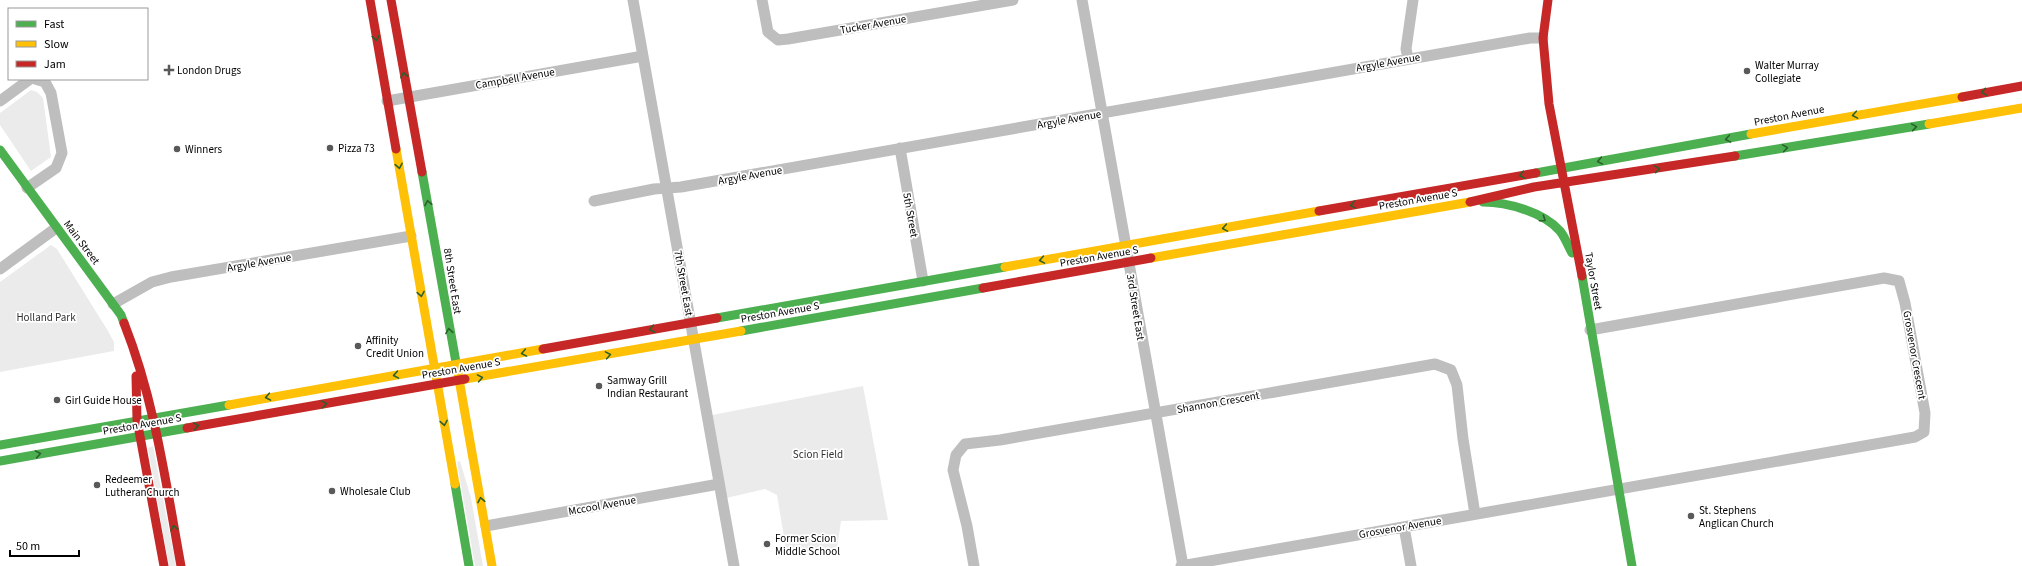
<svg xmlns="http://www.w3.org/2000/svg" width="2022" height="566" viewBox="0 0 2022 566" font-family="'Source Sans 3',sans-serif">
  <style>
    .green { fill: #ebebeb }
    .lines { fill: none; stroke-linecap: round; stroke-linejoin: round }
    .street { stroke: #bebebe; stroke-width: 11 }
    .fast { stroke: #4caf50; stroke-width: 9 }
    .slow { stroke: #ffc107; stroke-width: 9 }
    .jam { stroke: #c62828; stroke-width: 9 }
    .oneway { stroke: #2a602c }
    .poi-dot { fill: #595959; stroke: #fff; stroke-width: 1.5 }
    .labels { text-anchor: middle; stroke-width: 3.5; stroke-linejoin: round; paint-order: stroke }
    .street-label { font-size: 11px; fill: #000; stroke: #fff }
    .poi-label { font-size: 11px; fill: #000; stroke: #fff; text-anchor: start }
    .park-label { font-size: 11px; fill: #323232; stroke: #fff }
  </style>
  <rect width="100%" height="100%" fill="#fff"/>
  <!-- green -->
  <path class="green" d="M 31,90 L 37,92 L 43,98 L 51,157 L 31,171 L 0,125 L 0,113 Z
    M 51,245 L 57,249 L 108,331 L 114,342 L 114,351 L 0,372 L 0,282 Z
    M 863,386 L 888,520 L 841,521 L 837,549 L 787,555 L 777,495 L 765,489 L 722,499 L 707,416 Z
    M 153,446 L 176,566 L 169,566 L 148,448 Z
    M 460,461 L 471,498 L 483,566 L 475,566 L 457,462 Z"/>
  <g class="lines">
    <!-- street -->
    <path class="street" d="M 633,0 L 734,566
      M 762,0 L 768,32 L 778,40 L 788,39 L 1013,0
      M 1082,0 L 1183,566
      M 1408,58 L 1406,49 L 1413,0
      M 0,101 L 30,79
      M 387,101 L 643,56
      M 900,148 L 923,281
      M 27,188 L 56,168 L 62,153 L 51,93 L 45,82 L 35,79
      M 594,201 L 654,189 L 681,187 L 1530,38 L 1543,38
      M 0,269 L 56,228
      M 113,304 L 152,282 L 171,277 L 411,236
      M 486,526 L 719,484
      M 1404,527 L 1411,566
      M 974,566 L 967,526 L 953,470 L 956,455 L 965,444 L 1000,440 L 1435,364 L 1451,370 L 1457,385 L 1463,439 L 1475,514
      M 1181,566 L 1915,437 L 1924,432 L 1925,413 L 1905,303 L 1899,281 L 1884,278 L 1590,330"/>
    <!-- fast -->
    <path class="fast" d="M 0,150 L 121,315 L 124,323
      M 1735,156 L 1929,124
      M 422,172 L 457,368
      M 1536,173 L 1751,134
      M 1483,202 C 1507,202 1543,212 1560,231 C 1565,237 1568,246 1572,253
      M 1582,276 L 1632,566
      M 717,318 L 1005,267
      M 741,331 L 983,288
      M 0,445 L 229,405
      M 0,461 L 187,428
      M 455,484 L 469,566"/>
    <!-- slow -->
    <path class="slow" d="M 1929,124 L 2022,108
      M 1751,134 L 1962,97
      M 396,149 L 455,484
      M 1151,258 L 1470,202
      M 1005,267 L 1319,211
      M 457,368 L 492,566
      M 465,379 L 741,331
      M 229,405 L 543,349"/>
    <!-- jam -->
    <path class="jam" d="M 370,0 L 396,149
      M 391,0 L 422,172
      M 1548,0 L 1543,38 L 1549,104 L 1582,276
      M 1962,97 L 2022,86
      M 1470,202 L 1534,187 L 1735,156
      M 1319,211 L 1536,173
      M 983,288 L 1151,258
      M 124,323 C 155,401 166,484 181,566
      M 543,349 L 717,318
      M 136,376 L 137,420 L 164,566
      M 187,428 L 465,379"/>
  </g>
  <!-- one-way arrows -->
  <defs><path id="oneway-chevron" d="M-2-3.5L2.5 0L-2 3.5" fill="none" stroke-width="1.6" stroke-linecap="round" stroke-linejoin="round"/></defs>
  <g class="oneway">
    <use href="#oneway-chevron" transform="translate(376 38) rotate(80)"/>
    <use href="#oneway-chevron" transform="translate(404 75) rotate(-100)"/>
    <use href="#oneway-chevron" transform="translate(1984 92) rotate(171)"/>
    <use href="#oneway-chevron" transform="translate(1855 115) rotate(170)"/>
    <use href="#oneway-chevron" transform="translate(1914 127) rotate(-9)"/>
    <use href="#oneway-chevron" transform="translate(1728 139) rotate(170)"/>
    <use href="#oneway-chevron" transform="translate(1785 148) rotate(-9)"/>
    <use href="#oneway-chevron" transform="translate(1600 161) rotate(170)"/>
    <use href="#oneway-chevron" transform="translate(399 166) rotate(80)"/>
    <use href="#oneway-chevron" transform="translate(1657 169) rotate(-9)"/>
    <use href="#oneway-chevron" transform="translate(1522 175) rotate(170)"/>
    <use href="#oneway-chevron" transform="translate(428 203) rotate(-101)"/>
    <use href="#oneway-chevron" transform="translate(1353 205) rotate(170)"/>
    <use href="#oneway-chevron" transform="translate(1543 219) rotate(35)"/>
    <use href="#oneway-chevron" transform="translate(1225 228) rotate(170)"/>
    <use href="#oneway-chevron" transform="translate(1042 260) rotate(170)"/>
    <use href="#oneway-chevron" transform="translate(421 294) rotate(80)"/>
    <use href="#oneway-chevron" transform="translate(652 329) rotate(169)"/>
    <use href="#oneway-chevron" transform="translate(449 331) rotate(-99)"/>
    <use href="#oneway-chevron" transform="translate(524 353) rotate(170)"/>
    <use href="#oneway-chevron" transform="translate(608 355) rotate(-10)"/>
    <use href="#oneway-chevron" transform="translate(396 375) rotate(170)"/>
    <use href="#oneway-chevron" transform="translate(480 378) rotate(-10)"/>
    <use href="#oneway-chevron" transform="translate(268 397) rotate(170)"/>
    <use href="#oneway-chevron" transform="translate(324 404) rotate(-10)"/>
    <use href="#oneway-chevron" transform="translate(444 423) rotate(80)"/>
    <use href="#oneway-chevron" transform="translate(196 426) rotate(-10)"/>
    <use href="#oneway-chevron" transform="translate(38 454) rotate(-10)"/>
    <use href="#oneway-chevron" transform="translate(481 500) rotate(-101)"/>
    <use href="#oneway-chevron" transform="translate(174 528) rotate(-100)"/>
  </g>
  <!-- markers -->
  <g class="poi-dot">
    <path d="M167 64h4v4h4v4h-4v4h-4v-4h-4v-4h4z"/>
    <circle cx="1747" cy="71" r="4"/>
    <circle cx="330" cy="148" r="4"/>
    <circle cx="177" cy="149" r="4"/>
    <circle cx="358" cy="346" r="4"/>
    <circle cx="599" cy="386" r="4"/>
    <circle cx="57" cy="400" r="4"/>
    <circle cx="97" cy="485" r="4"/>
    <circle cx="332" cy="491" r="4"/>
    <circle cx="1691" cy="516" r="4"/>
    <circle cx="767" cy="544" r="4"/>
  </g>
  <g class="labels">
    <!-- street labels -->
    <g class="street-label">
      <text transform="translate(873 24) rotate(-10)" y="4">Tucker Avenue</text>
      <text transform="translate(1388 62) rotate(-10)" y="4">Argyle Avenue</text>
      <text transform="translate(515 78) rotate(-10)" y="4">Campbell Avenue</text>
      <text transform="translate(1789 115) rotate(-11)" y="4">Preston Avenue</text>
      <text transform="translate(1069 119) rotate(-10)" y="4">Argyle Avenue</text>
      <text transform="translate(750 175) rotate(-10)" y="4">Argyle Avenue</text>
      <text transform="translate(1418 199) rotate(-10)" y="4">Preston Avenue S</text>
      <text transform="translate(911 215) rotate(80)" y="4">5th Street</text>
      <text transform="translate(82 242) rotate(53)" y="4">Main Street</text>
      <text transform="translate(1099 256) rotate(-10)" y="4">Preston Avenue S</text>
      <text transform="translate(259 262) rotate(-10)" y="4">Argyle Avenue</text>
      <text transform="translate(453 281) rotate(81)" y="4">8th Street East</text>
      <text transform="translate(1594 281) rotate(80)" y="4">Taylor Street</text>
      <text transform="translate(684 283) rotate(80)" y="4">7th Street East</text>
      <text transform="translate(1136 307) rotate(81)" y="4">3rd Street East</text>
      <text transform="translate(780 312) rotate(-10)" y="4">Preston Avenue S</text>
      <text transform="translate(1915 355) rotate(80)" y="4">Grosvenor Crescent</text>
      <text transform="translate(461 368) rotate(-10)" y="4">Preston Avenue S</text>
      <text transform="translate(1218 402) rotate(-10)" y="4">Shannon Crescent</text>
      <text transform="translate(142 424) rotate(-10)" y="4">Preston Avenue S</text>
      <text transform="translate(602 505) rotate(-10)" y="4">Mccool Avenue</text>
      <text transform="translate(1400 527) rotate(-10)" y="4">Grosvenor Avenue</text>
    </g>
    <!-- poi labels -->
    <g class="poi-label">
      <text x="1755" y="69">Walter Murray<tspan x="1755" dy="13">Collegiate</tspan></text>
      <text x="177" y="74">London Drugs</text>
      <text x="338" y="152">Pizza 73</text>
      <text x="185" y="153">Winners</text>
      <text x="366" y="344">Affinity<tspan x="366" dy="13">Credit Union</tspan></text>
      <text x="607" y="384">Samway Grill<tspan x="607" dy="13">Indian Restaurant</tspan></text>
      <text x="65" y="404">Girl Guide House</text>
      <text x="105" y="483">Redeemer<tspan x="105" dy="13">LutheranChurch</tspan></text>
      <text x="340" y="495">Wholesale Club</text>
      <text x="1699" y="514">St. Stephens<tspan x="1699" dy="13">Anglican Church</tspan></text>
      <text x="775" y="542">Former Scion<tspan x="775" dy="13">Middle School</tspan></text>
    </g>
    <!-- park labels -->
    <g class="park-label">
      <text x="46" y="321">Holland Park</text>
      <text x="818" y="458">Scion Field</text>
    </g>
  </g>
  <!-- legend -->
  <rect x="8" y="8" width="140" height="72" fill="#ffffff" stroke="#999999"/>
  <rect x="16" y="21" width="20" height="6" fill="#4caf50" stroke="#999999"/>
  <text x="44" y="28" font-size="12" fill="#000000">Fast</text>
  <rect x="16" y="41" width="20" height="6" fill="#ffc107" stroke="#999999"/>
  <text x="44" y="48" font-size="12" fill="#000000">Slow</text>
  <rect x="16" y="61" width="20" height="6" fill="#c62828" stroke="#999999"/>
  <text x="44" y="68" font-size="12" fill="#000000">Jam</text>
  <!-- scale -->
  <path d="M10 550v6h69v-6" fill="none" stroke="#000000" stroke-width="2"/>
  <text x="16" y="550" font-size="12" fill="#000000" stroke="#ffffff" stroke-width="3" paint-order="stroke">50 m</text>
</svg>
